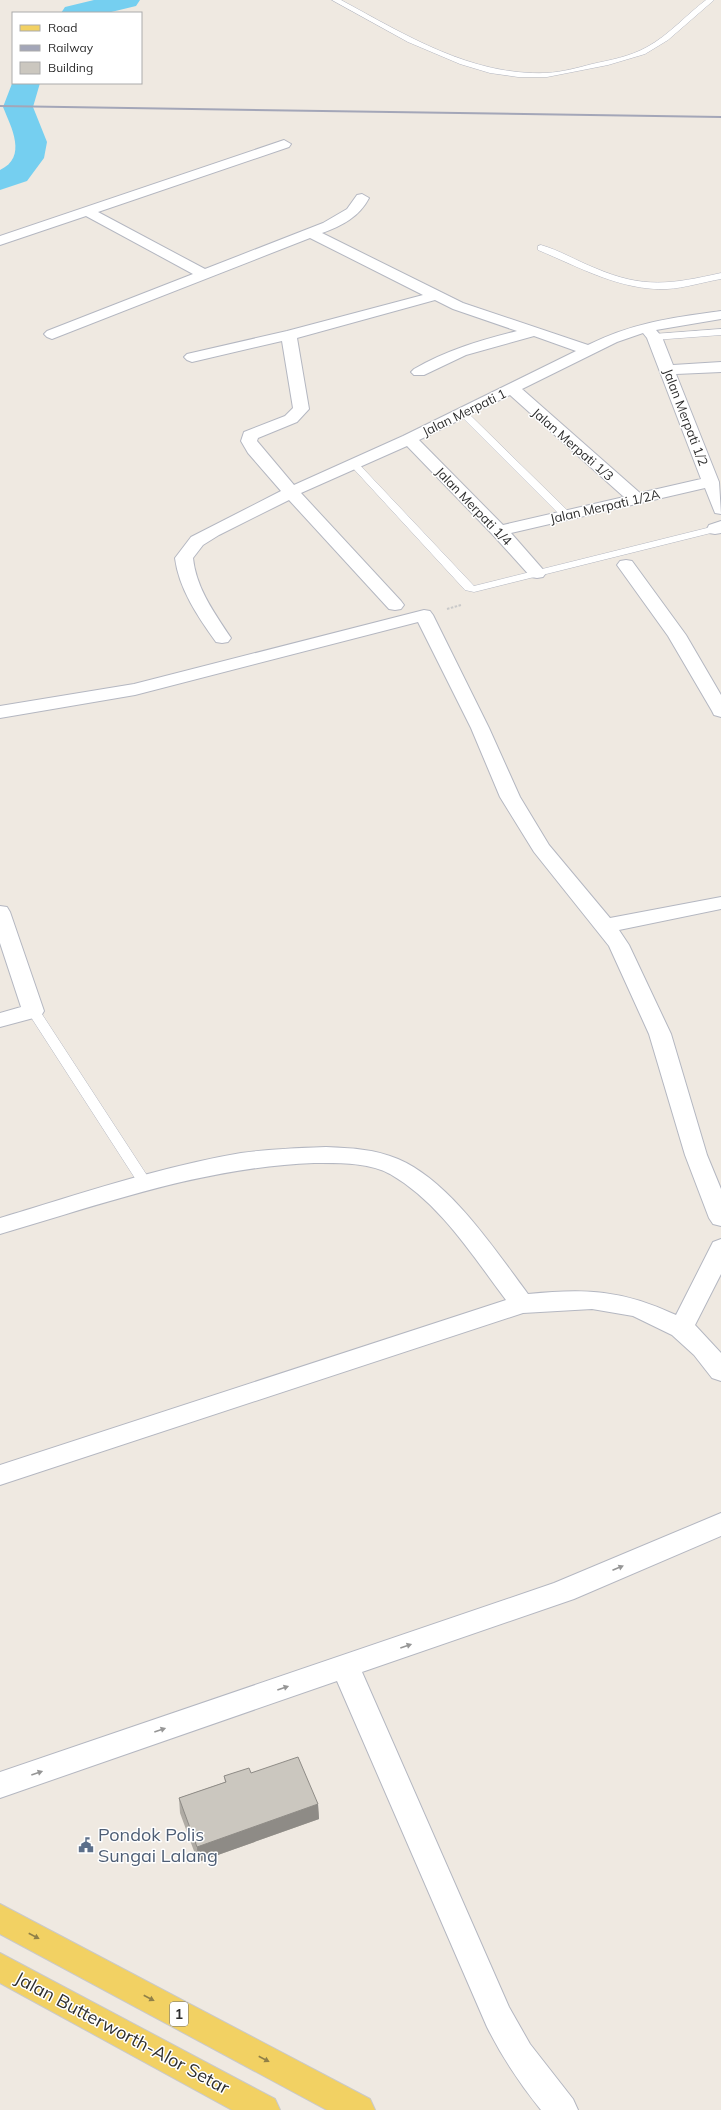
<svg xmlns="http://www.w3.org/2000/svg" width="721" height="2110" viewBox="0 0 721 2110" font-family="Mulish,sans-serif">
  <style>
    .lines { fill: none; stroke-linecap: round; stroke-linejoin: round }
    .river { fill: #75cff0; fill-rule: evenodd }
    .service-casing { stroke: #b4b7c1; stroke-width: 1 }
    .minor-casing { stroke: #b4b7c1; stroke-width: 2 }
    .primary-casing { stroke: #c9c9c9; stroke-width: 2 }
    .path { stroke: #c9c9c9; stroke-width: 2; stroke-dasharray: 2.5 1.5; stroke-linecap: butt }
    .service { fill: #fff; fill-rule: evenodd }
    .minor { fill: #fff; fill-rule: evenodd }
    .primary { fill: #f2d163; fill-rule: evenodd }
    .rail { stroke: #a3a6b8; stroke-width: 2 }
    .wall { fill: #afaba4 }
    .shaded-wall { fill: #8e8b86 }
    .building { fill: #cbc7bf; stroke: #8e8b86 }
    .oneway { fill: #969696 }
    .oneway2 { fill: #908048 }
    .labels { text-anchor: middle; stroke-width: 3; stroke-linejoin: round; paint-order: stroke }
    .far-street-label { font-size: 13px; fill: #2e2e2e; stroke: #fff }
    .shield { fill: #fff; stroke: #6d6d6d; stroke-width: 1 }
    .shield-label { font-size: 14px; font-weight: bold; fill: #2e2e2e }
    .near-service-label { font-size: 18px; fill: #4e5e75; stroke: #fff; text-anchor: start }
    .near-street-label { font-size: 18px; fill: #2e2e2e; stroke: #fff }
  </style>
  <rect width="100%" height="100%" fill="#efe9e1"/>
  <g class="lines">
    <!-- river -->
    <path class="river" d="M 94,0 L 140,0 L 136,6 L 107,13 L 61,13 L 65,7 Z
      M 13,81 L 13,83 L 40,83 L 33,107 L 47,142 L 44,158 L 27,181 L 0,190 L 0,170 C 28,157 11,127 3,107 Z"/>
    <!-- service casing -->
    <g class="service-casing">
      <path id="service" d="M 332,0 L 341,0 C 406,35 471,76 547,73 C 562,72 577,68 592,64 C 610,60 629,57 647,47 C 669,35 686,15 706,0 L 714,0 L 668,40 L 645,54 L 608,65 L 547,77 L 518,77 L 490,73 L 460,64 L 408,42 Z
        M 541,245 C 559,250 577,261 595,268 C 644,289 671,284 721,273 L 721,279 C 703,282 685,288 667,289 C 621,291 579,267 538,250 L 538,246 Z
        M 721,329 L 721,335 L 654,340 L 650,337 L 654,334 Z
        M 463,410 L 466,411 L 570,513 L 570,517 L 562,517 L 460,415 L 460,411 Z
        M 354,461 L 357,462 L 474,586 L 715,526 L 720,529 L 719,531 L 474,592 L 465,590 L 351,466 L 349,464 Z
        M 33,1007 L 38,1008 L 150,1180 L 152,1183 L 150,1186 L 140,1186 L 27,1011 Z"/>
    </g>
    <!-- minor casing -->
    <g class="minor-casing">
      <path id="minor" d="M 284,140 L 291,144 L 289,147 L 98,212 L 205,269 L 323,223 L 347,209 L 357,195 L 362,194 L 369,198 C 359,217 342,226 322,233 L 463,303 L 588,345 C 634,322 672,318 721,311 L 721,319 L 656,330 L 662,337 L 673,365 L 721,362 L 721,372 L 676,374 L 719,482 L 721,514 L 715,513 L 705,488 L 511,533 L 546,573 L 543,577 L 537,578 L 531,577 L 493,535 L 407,446 L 301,493 L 401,601 L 404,605 L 401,609 L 395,610 L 389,609 L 289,500 L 219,535 L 203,545 L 193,558 C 196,588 215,614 231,638 L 228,642 L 222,643 L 216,642 C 198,617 179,589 175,558 L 191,537 L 281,491 L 248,453 L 241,441 L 244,432 L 285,416 L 293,408 L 282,341 L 192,362 L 187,360 L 184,357 L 187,354 L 287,331 L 423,295 L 310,238 L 52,339 L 47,337 L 44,334 L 47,331 L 193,274 L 86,216 L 0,245 L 0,236 ZM 435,300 L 453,309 L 517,331 C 481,340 447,350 414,369 L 411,372 L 414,375 L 424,375 L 466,355 L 534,336 L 576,351 L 403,436 L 294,485 L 257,441 L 258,438 L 297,422 L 309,409 L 297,338 ZM 643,333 L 647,338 L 701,479 L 640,493 L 522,389 L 617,342 ZM 510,395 L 624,497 L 503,525 L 419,440 Z
        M 721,521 L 721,533 L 715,534 L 709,533 L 707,529 L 709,525 Z
        M 626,560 L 632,561 L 686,635 L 721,695 L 721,717 L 714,715 L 712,711 L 668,636 L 617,565 L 620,561 Z
        M 424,610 L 430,611 L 433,615 L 489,728 L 520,797 L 549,845 L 610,918 L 721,897 L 721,909 L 619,930 L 629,945 L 671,1034 L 707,1155 L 721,1189 L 721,1226 L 713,1224 L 709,1218 L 685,1155 L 649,1034 L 609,946 L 534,852 L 500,797 L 471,728 L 418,622 L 135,695 L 0,718 L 0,706 L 134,684 Z
        M 0,906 L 7,907 L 10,912 L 44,1011 L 41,1016 L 0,1027 L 0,1013 L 21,1007 L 0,943 Z
        M 326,1147 C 350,1148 375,1149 398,1159 C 450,1181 495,1250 528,1294 C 586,1288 623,1290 676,1315 L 713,1242 L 721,1239 L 721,1274 L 695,1325 L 721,1353 L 721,1381 L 712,1378 L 694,1355 L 672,1335 L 633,1316 L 592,1309 L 523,1313 L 0,1485 L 0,1465 L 506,1300 C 472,1255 440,1203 390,1174 C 368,1162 338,1163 314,1163 C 205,1167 103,1204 0,1234 L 0,1218 C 80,1194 159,1167 241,1153 C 269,1149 298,1148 326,1147 Z
        M 721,1513 L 721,1536 L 574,1599 L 362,1672 L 509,2007 L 530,2044 L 573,2099 L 578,2110 L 541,2110 C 520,2084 502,2057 487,2027 L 337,1681 L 0,1798 L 0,1772 L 554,1583 Z"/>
    </g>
    <!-- primary casing -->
    <g class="primary-casing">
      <path id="primary" d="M 0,1904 L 370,2099 L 375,2110 L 327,2110 L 0,1934 Z
        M 0,1953 L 275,2099 L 280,2110 L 232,2110 L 0,1983 Z"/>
    </g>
    <!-- path -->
    <path class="path" d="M 447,609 L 461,605"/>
    <!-- service -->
    <use href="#service" class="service"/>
    <!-- minor -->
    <use href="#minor" class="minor"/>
    <!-- primary -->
    <use href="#primary" class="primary"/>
    <!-- rail -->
    <path class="rail" d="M 0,106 L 721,117"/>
  </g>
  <!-- wall -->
  <path class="wall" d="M 251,1773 L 318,1804 L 319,1819 L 198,1862 L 180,1813 L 179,1798 L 225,1782 L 224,1776 Z"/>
  <!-- shaded-wall -->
  <path class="shaded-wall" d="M 318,1804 L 319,1819 L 198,1862 L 197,1847 Z"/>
  <!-- building -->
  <path class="building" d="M 298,1757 L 318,1804 L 197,1847 L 179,1798 L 226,1782 L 224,1776 L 249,1768 L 251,1773 Z"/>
  <!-- one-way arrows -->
  <defs><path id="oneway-solid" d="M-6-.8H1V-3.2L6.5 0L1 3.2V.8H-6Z"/></defs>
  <g class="oneway">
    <use href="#oneway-solid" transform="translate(618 1568) rotate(-23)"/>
    <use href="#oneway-solid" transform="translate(406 1646) rotate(-19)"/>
    <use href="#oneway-solid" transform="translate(283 1688) rotate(-19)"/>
    <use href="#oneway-solid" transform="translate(160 1730) rotate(-19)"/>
    <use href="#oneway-solid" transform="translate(37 1773) rotate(-19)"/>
  </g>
  <g class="oneway2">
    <use href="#oneway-solid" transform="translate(34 1936) rotate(28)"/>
    <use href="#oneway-solid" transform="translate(149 1998) rotate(28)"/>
    <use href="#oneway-solid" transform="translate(264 2059) rotate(28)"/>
  </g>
  <!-- icons -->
  <defs>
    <g id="civic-bare" transform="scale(1.2)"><path d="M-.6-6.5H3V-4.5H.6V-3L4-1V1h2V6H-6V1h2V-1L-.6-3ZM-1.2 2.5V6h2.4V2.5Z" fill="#5c6f8a" stroke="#fff" stroke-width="2.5" paint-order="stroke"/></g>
  </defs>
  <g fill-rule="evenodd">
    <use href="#civic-bare" x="86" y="1845"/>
  </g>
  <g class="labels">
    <!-- far-street labels -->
    <g class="far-street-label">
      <text transform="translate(464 412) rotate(-26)" y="5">Jalan Merpati 1</text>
      <text transform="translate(686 417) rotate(69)" y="5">Jalan Merpati 1/2</text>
      <text transform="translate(573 444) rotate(41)" y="5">Jalan Merpati 1/3</text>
      <text transform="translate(474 506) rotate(46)" y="5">Jalan Merpati 1/4</text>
      <text transform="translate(605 506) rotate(-13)" y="5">Jalan Merpati 1/2A</text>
    </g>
    <!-- shield labels -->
    <rect class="shield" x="170" y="2002" width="18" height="24" rx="3"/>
    <g class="shield-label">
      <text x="179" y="2019">1</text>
    </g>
    <!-- near-service labels -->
    <g class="near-service-label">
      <text x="98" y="1841">Pondok Polis<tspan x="98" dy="21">Sungai Lalang</tspan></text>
    </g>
    <!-- near-street labels -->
    <g class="near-street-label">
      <text transform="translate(122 2033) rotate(28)" y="6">Jalan Butterworth-Alor Setar</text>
    </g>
  </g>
  <!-- legend -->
  <rect x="12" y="12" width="130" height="72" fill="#ffffff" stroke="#ababab"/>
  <rect x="20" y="25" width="20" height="6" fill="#f2d163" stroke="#ababab"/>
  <text x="48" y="32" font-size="12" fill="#2e2e2e">Road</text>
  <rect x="20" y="45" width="20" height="6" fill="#a3a6b8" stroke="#ababab"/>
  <text x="48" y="52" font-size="12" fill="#2e2e2e">Railway</text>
  <rect x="20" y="62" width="20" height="12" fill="#cbc7bf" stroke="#ababab"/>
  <text x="48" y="72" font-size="12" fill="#2e2e2e">Building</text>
</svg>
